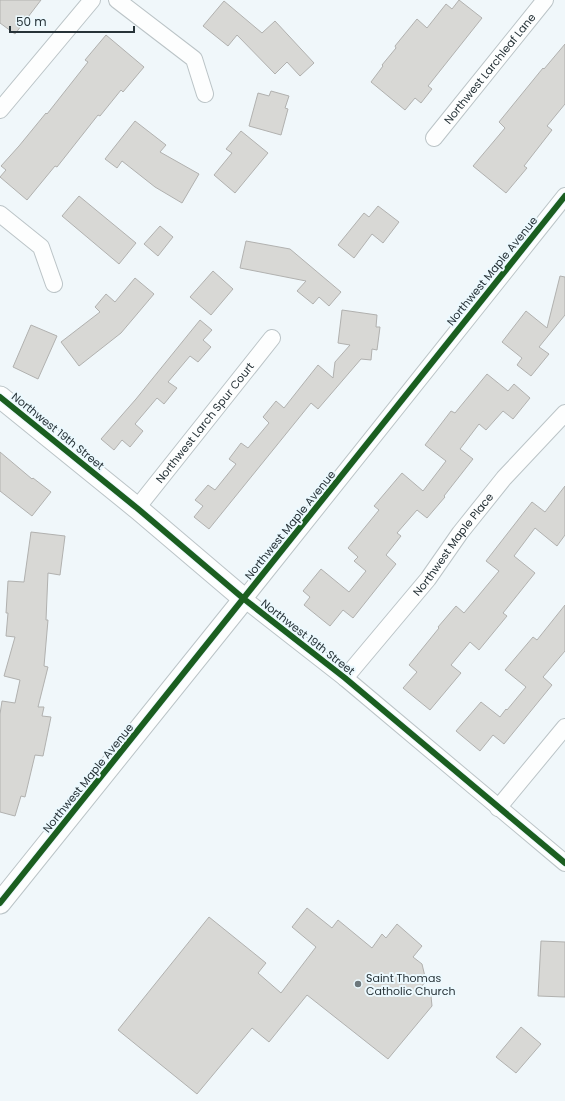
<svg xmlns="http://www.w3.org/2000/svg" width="565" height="1101" viewBox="0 0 565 1101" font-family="Poppins,sans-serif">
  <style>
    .building { fill: #d8d8d5; stroke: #b1b1af }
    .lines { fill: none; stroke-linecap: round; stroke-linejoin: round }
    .minor-casing { stroke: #bbc4c7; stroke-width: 18 }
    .major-casing { stroke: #bbc4c7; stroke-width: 23 }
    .minor { stroke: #fdfefe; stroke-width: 16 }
    .major { stroke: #fdfefe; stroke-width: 21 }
    .cycleway-casing { stroke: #ecf9fe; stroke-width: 8 }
    .cycleway { stroke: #1b5e20; stroke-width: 6 }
    .poi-dot { fill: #6d787c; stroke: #ecf9fe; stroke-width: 1.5 }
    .labels { text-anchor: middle; stroke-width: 4; stroke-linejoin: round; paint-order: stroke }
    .street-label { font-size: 11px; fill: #273338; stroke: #ecf9fe }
    .poi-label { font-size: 11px; fill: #273338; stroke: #ecf9fe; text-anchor: start }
  </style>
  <rect width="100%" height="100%" fill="#f0f7fa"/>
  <!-- building -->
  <path class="building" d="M 0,0 L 41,0 L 15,34 L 0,23 Z
    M 459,0 L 482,18 L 428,86 L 432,89 L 421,103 L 415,98 L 405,110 L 371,82 L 383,66 L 382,65 L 396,48 L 395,46 L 417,19 L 427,28 L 446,4 L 452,9 Z
    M 224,1 L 262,33 L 275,21 L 314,63 L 300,76 L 287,62 L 275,74 L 237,35 L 228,46 L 203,26 Z
    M 106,35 L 144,67 L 123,92 L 121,90 L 100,116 L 98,115 L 57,167 L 55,166 L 27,200 L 0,177 L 6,170 L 1,166 L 19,146 L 46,113 L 47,114 L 88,62 L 85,60 Z
    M 565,44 L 565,104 L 547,126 L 552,130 L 524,166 L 527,168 L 506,193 L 473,166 L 505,128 L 499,122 L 543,68 L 544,69 Z
    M 271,91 L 289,96 L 285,108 L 288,109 L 281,135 L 249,126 L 258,93 L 269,96 Z
    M 135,121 L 166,145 L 160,152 L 199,174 L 182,203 L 155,187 L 122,161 L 117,168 L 105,159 Z
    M 241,131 L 268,153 L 235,193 L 214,175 L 232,153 L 226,149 Z
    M 79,196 L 136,243 L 119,264 L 62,216 Z
    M 378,206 L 399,222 L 383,243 L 372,234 L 354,258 L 338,245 L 364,213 L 369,217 Z
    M 160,226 L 173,237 L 158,256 L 144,244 Z
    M 246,241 L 290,249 L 341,292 L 329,306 L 319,297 L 313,304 L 297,291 L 306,281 L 240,268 Z
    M 213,271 L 233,289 L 211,315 L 190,297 Z
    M 560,276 L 565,277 L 565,315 L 539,347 L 549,354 L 531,376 L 517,365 L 522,358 L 502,342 L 526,311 L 547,328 Z
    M 135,278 L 154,294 L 121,333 L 79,366 L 61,342 L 100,312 L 95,307 L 106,294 L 115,302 Z
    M 342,310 L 377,315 L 376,327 L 380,327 L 377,350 L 372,349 L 371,360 L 361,359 L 318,409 L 311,403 L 209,529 L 194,517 L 203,506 L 195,500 L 208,485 L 215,490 L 236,464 L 229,459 L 241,443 L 248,448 L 269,423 L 263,417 L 276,401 L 284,408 L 318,365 L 333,378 L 335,362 L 350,345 L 338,343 Z
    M 200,320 L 212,330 L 203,340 L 211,347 L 198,362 L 190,356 L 168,382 L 177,388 L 164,404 L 157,398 L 135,424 L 143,431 L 130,447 L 122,440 L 114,450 L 101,439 L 136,399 Z
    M 31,325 L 57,336 L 38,379 L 13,367 Z
    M 487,374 L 508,391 L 514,384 L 530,398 L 513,419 L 503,411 L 486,430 L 479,424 L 460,449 L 473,459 L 444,496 L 445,497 L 427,518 L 417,510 L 397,533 L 401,536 L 386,555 L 396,564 L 353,618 L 343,610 L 330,626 L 304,605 L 310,597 L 303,591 L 321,569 L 349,592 L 366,571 L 354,561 L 358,557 L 348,548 L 379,510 L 374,506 L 402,473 L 423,491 L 446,461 L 425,445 L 451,411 L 455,413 Z
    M 0,452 L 32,479 L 33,478 L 51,492 L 32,516 L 0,491 Z
    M 565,486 L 565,535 L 557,546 L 535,528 L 514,556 L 535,573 L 503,613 L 507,616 L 479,650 L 470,642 L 451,665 L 461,673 L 430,710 L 403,688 L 417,672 L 409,665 L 439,628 L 438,627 L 456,606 L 464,613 L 499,571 L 486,561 L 532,502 L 545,512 Z
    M 31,532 L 65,536 L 60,575 L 48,573 L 46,620 L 48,620 L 44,666 L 48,667 L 38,707 L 44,707 L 42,716 L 51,717 L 43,756 L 35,755 L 25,797 L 21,796 L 15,816 L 0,812 L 0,714 L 2,701 L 15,703 L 20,680 L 4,676 L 15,637 L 6,636 L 8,613 L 6,613 L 8,581 L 24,582 Z
    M 565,605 L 565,651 L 543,677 L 552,685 L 504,744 L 493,735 L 480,751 L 456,731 L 481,702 L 500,717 L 506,709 L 507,710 L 526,687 L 505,670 L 533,637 L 537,640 Z
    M 307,908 L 332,928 L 338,920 L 372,948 L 382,934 L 386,938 L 397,924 L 422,946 L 413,957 L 422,964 L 426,981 L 421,987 L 431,996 L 432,1006 L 388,1059 L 307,995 L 269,1042 L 252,1028 L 197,1094 L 118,1030 L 209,917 L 266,963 L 258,973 L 281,993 L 316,947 L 292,927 Z
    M 541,941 L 565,942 L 565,997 L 538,996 Z
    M 521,1027 L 541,1044 L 516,1073 L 496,1057 Z"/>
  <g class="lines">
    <!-- minor casing -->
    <g class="minor-casing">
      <g id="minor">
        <path d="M 117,0 L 194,59 L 205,94"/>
        <path d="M 0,110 L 92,0"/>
        <path id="s1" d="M 434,138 L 545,0"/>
        <path d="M 565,196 L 244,599 L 345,678 L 565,863"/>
        <path d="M 0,214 L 41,247 L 54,284"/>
        <path id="s2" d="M 137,508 L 272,338"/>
        <path id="s3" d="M 345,678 L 428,579 L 460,533 L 504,478 L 565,413"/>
        <path d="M 498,808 L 565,727"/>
      </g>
    </g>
    <!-- major casing -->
    <g class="major-casing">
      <path id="major" d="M 0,397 L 137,508 L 244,599 L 0,903"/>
    </g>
    <!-- minor -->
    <use href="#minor" class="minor"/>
    <!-- major -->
    <use href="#major" class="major"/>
    <!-- cycleway casing -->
    <g class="cycleway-casing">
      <path id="cycleway" d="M 0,397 L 137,508 L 244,599 L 345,678 L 565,863
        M 0,903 L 565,196"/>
    </g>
    <!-- cycleway -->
    <use href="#cycleway" class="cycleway"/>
  </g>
  <!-- markers -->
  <circle class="poi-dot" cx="358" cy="984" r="4"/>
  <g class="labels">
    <!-- street labels -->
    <g class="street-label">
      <text dy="4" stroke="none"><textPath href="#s1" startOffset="89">Northwest Larchleaf Lane</textPath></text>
      <text transform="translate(492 271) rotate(-51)" y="4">Northwest Maple Avenue</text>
      <text dy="4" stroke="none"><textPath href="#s2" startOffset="109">Northwest Larch Spur Court</textPath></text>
      <text transform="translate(58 431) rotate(39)" y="4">Northwest 19th Street</text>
      <text transform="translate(290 525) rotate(-51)" y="4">Northwest Maple Avenue</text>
      <text dy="4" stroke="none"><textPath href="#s3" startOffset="172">Northwest Maple Place</textPath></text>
      <text transform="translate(308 637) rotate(38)" y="4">Northwest 19th Street</text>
      <text transform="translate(88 778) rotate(-51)" y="4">Northwest Maple Avenue</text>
    </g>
    <!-- poi labels -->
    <g class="poi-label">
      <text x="366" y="982">Saint Thomas<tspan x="366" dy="13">Catholic Church</tspan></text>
    </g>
  </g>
  <!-- scale -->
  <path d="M10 26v6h124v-6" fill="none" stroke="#273338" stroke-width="2"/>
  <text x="16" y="26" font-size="12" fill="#273338" stroke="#ecf9fe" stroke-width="3" paint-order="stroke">50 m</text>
</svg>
